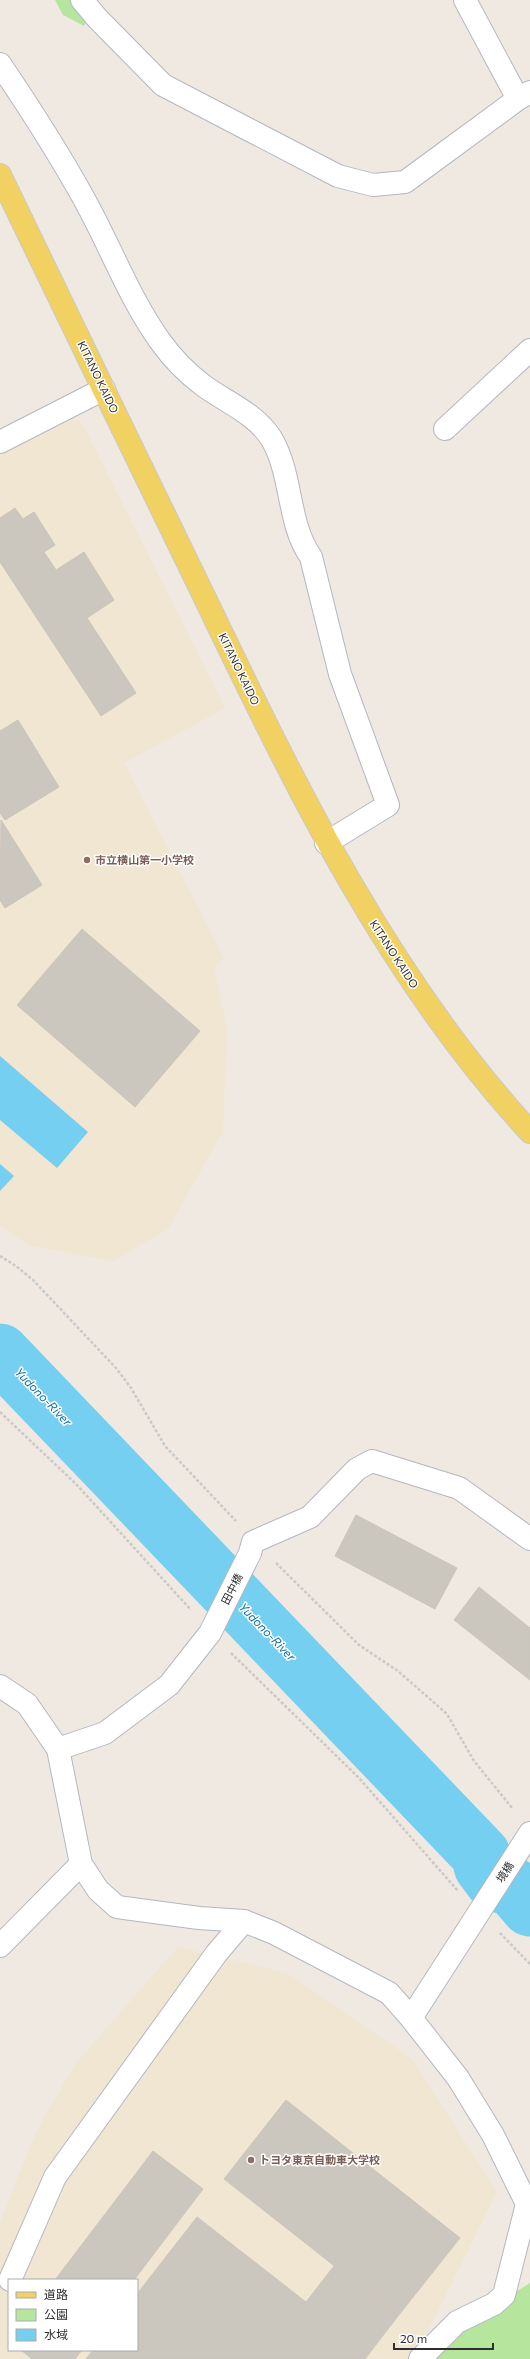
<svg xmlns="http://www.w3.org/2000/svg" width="530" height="2359" viewBox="0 0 530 2359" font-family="Commissioner,'Noto Sans JP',sans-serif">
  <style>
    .education { fill: #f0e6d1; fill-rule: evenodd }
    .green { fill: #b6e59e }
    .water { fill: #75cff0 }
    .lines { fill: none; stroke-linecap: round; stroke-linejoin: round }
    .river { stroke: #75cff0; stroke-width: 59 }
    .building { fill: #cbc7bf; stroke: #cbc5ba }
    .minor-casing { stroke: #b4b7c1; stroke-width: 24 }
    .major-casing { stroke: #c9c9c9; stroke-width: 24 }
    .path { stroke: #c9c9c9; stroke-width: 2.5; stroke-dasharray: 3 2; stroke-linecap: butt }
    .minor { stroke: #fff; stroke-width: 22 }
    .major { stroke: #f2d163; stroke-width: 22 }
    .education-dot { fill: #8d6e63; stroke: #fff; stroke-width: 1.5 }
    .labels { text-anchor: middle; stroke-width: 3; stroke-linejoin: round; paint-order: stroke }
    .street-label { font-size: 11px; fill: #2e2e2e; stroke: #fff }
    .education-label { font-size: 11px; font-weight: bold; fill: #785e54; stroke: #fff; text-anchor: start }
    .water-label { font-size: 12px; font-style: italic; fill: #0d6fa3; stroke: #fff }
  </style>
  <rect width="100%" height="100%" fill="#efe9e1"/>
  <!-- education -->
  <path class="education" d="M 63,415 L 82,423 L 225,708 L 124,763 L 224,958 L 214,969 L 227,1028 L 223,1131 L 168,1229 L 113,1261 L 28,1245 L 0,1226 L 0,450 Z
    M 178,1947 L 287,1973 L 412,2059 L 497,2192 L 414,2359 L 0,2359 L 0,2222 L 38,2128 L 76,2063 ZM 9,2280 L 137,2280 L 137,2350 L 9,2350 Z"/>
  <!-- green -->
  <path class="green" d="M 55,0 L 96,0 L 84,26 L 63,15 Z
    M 530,2283 L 530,2359 L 426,2359 L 436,2342 Z"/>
  <!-- water -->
  <path class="water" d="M 0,1056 L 88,1132 L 57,1168 L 0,1120 Z
    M 0,1164 L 14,1176 L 0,1191 Z"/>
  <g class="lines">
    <!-- river -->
    <path class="river" d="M 0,1353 L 481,1855 L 483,1866 L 495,1882 L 513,1887 L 530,1907"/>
  </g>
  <!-- building -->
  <path class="building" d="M 15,508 L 23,519 L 34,512 L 55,545 L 44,552 L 56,570 L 84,552 L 114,600 L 87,618 L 136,693 L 101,716 L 0,562 L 0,518 Z
    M 18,720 L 59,787 L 5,820 L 0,813 L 0,731 Z
    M 1,820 L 42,885 L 5,908 L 0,900 Z
    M 82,929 L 200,1031 L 135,1107 L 17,1005 Z
    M 356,1515 L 457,1568 L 435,1609 L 335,1556 Z
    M 479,1587 L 530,1628 L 530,1680 L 454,1620 Z
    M 286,2100 L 460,2238 L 398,2316 L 224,2179 Z
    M 153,2151 L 203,2189 L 134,2280 L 55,2280 Z
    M 197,2217 L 306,2302 L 334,2266 L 398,2316 L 365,2359 L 86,2359 L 93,2350 L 137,2350 L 137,2294 Z
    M 21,2350 L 82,2350 L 75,2359 L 32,2359 Z"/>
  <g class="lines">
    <!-- minor casing -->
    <g class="minor-casing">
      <path id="minor" d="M 82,0 L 97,18 L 163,85 L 338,176 L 373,185 L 405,182 L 518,99
        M 465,0 L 518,99 L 530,92
        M 0,64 C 29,107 58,152 83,197 C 110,245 128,296 160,341 C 172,358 188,374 204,386 C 226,402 256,414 271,438 C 293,474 287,524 311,557 L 340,674 L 388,805 L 326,843
        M 445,429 L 530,350
        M 0,442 L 104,389
        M 0,1686 L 27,1704 L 58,1749 L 81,1864 L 98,1890 L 117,1907 L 199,1918 L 244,1921 L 274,1933 L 389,1993 L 411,2018 L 530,1833
        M 58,1749 L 105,1733 L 169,1685 L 210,1633 L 250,1553 L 253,1542 L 310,1517 L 357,1469 L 372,1461 L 459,1488 L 530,1539
        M 0,1946 L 81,1864
        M 411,2018 L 458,2078 L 493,2135 L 527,2204 L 504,2295 L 494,2304 L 457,2322 L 420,2359
        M 10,2280 L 55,2177 L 216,1954 L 244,1921"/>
    </g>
    <!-- major casing -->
    <g class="major-casing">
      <path id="major" d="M 0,175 C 66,314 135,453 202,592 C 294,783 385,975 530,1132"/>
    </g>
    <!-- path -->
    <path class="path" d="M 0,1256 L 16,1266 L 33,1280 L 116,1368 L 131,1388 L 165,1446 L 236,1521
      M 0,1412 L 76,1484 L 191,1610
      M 276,1563 L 359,1645 L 398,1671 L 447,1714 L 474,1761 L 513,1809
      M 231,1653 L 359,1778 L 458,1891
      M 500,1933 L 530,1964"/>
    <!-- minor -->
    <use href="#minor" class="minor"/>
    <!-- major -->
    <use href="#major" class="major"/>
  </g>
  <!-- markers -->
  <g class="education-dot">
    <circle cx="87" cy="860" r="4"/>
    <circle cx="251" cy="2160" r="4"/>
  </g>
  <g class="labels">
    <!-- street labels -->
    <g class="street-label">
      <text transform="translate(98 377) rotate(64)" y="4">KITANO KAIDO</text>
      <text transform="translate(239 669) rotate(64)" y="4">KITANO KAIDO</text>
      <text transform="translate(394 954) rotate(57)" y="4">KITANO KAIDO</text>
      <text transform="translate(232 1589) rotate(-63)" y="4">田中橋</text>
      <text transform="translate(505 1872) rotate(-57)" y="4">境橋</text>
    </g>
    <!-- education labels -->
    <g class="education-label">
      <text x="95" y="864">市立横山第一小学校</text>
      <text x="259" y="2164">トヨタ東京自動車大学校</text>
    </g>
    <!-- water labels -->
    <g class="water-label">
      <text transform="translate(43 1397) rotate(46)" y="4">Yudono-River</text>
      <text transform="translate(267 1632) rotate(46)" y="4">Yudono-River</text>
    </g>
  </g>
  <!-- legend -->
  <rect x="8" y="2279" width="130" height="72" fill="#ffffff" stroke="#ababab"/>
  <rect x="16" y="2292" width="20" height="6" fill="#f2d163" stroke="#ababab"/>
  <text x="44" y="2299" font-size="12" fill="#2e2e2e">道路</text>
  <rect x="16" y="2309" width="20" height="12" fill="#b6e59e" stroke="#ababab"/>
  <text x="44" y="2319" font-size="12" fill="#2e2e2e">公園</text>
  <rect x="16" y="2329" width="20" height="12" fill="#75cff0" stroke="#ababab"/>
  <text x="44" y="2339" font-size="12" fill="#2e2e2e">水域</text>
  <!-- scale -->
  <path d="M394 2343v6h99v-6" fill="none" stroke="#2e2e2e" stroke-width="2"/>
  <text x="400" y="2343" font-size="12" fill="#2e2e2e" stroke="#ffffff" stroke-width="3" paint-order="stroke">20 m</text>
</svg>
